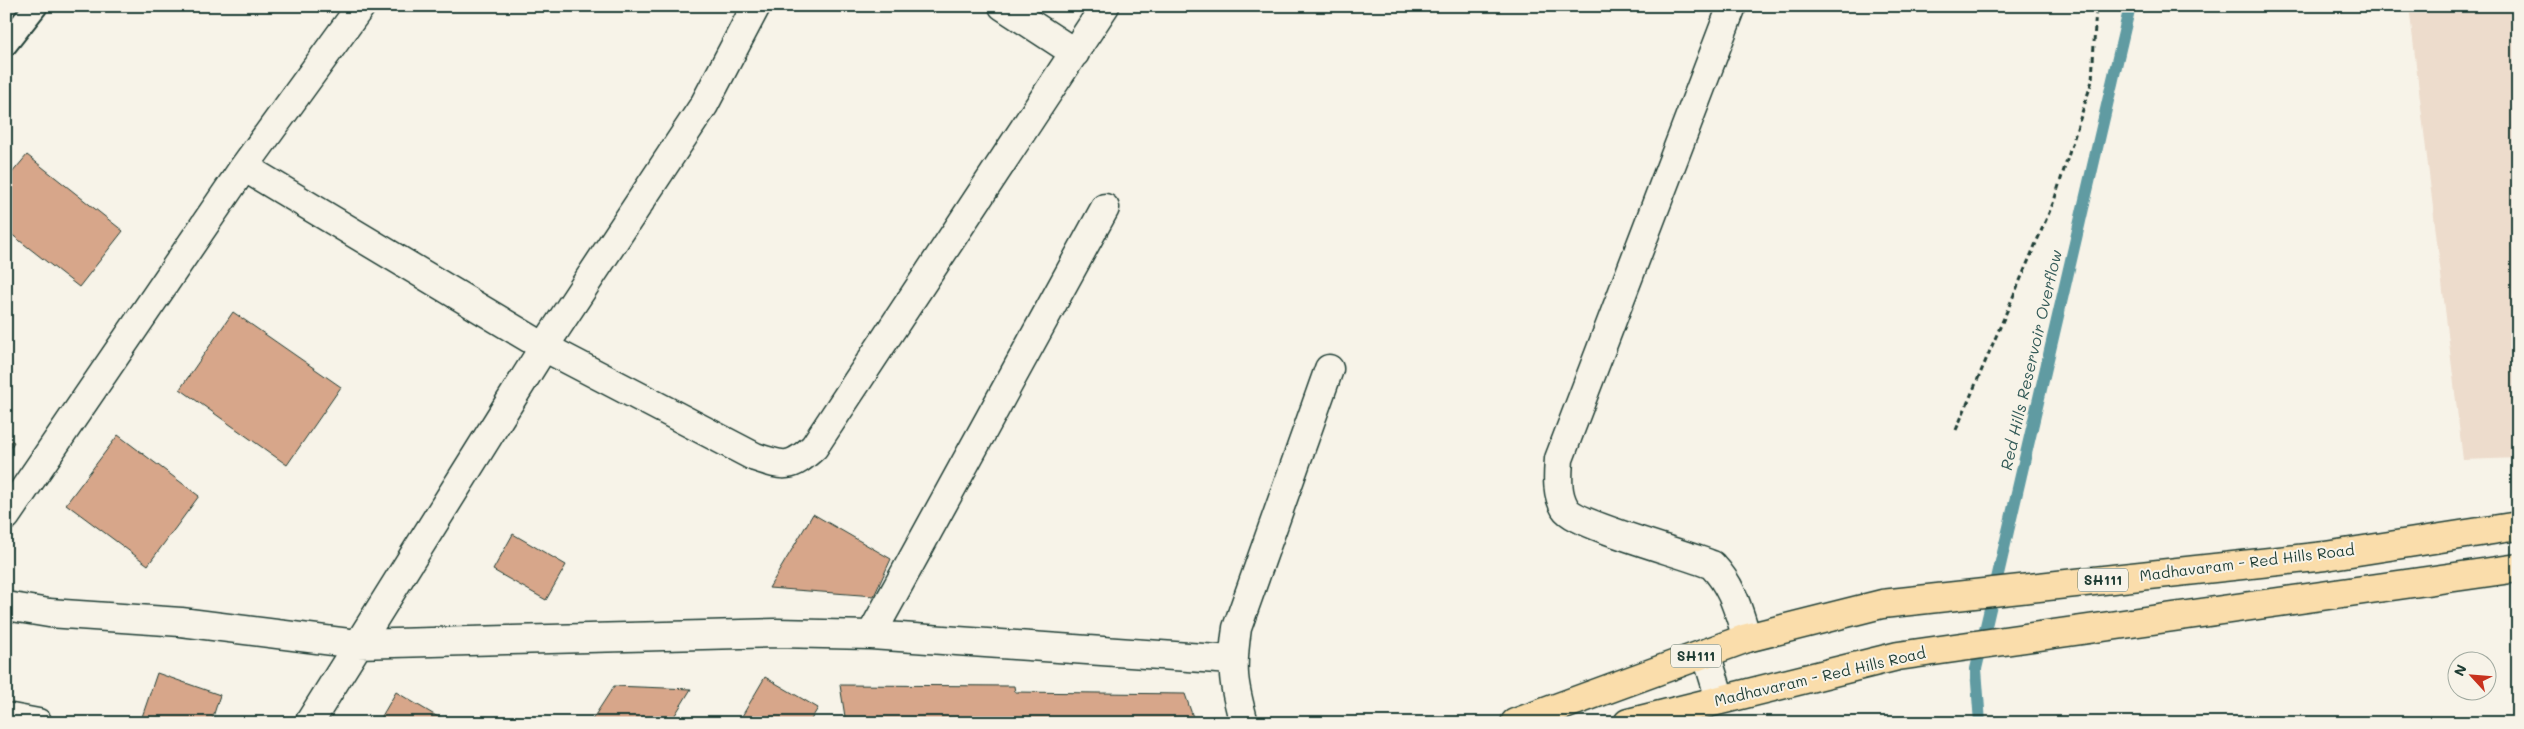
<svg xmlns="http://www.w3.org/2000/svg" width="2524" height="729" viewBox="0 0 2524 729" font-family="Mali,sans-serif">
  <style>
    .built { fill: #eddccc }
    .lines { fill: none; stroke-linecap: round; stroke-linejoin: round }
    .stream { stroke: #609ba2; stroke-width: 12 }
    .building { fill: #d7a68a; stroke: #1f3d34 }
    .service-casing { stroke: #1f3d34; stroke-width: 26 }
    .minor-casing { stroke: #1f3d34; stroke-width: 31 }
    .primary-casing { stroke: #1f3d34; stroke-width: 31 }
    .path { stroke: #1f3d34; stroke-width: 3; stroke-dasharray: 5 4; stroke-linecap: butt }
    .service { stroke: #f7f3e8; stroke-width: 22 }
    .minor { stroke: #f7f3e8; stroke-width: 28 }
    .primary { stroke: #faddab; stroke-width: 28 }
    .labels { text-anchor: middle; stroke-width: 4; stroke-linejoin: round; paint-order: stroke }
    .shield { fill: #f7f3e8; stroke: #60746a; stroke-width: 1 }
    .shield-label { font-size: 14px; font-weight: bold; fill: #1f3d34 }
    .street-label { font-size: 15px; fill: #1f3d34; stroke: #f7f3e8 }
    .water-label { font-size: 16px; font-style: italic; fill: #355c59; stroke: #f7f3e8 }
  </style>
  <rect width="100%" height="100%" fill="#f7f3e8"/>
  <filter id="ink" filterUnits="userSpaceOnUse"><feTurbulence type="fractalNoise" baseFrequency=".02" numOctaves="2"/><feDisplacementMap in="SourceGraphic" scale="10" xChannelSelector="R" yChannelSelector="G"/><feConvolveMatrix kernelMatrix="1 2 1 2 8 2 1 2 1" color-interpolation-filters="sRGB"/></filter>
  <g filter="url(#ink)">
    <!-- built -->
    <path class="built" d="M 2409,6 L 2518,6 L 2518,458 L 2463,460 Z"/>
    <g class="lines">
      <!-- stream -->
      <path class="stream" d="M 1980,723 L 1976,669 L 2130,6"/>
    </g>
    <!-- building -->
    <path class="building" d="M 27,155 L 123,231 L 79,287 L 6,230 L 6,180 Z
      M 233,312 L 341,387 L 287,465 L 180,389 Z
      M 118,435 L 199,496 L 148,565 L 66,504 Z
      M 6,437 L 14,442 L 6,455 Z
      M 813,514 L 891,559 L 874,596 L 769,588 Z
      M 513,534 L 566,565 L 546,600 L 493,570 Z
      M 157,673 L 220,695 L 211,723 L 159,723 L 142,717 Z
      M 765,677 L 818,708 L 809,723 L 738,723 Z
      M 840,685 L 1014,686 L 1015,692 L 1185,694 L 1195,723 L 846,723 Z
      M 614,686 L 691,689 L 670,723 L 590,723 Z
      M 396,692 L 448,723 L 378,723 Z"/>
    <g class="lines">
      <!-- service casing -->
      <g class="service-casing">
        <path id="service" d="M 6,44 L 36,6"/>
      </g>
      <!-- minor casing -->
      <g class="minor-casing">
        <path id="minor" d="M 1003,6 L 1075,53
          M 1732,6 L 1559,459 C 1558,475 1556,493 1565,508 C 1575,525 1686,554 1712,565 C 1733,587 1738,610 1747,638
          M 244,167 L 544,347 L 755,457 C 785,467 790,469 814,447 L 1105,6
          M 6,516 L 244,167 L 361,6
          M 6,606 L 49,613 L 181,622 L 357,644 L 776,633 L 871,635 L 1232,660
          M 871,635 L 1105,208
          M 1706,653 L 1720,699
          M 6,717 L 38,723
          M 309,723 L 544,347 L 704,105 L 756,6
          M 1244,723 C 1233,683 1231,670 1237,628 L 1329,369"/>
      </g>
      <!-- primary casing -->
      <g class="primary-casing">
        <path id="primary" d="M 1515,723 L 1747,638 L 1882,604 L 2325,556 L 2518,526
          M 1628,723 L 1898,656 L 2518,568"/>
      </g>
      <!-- path -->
      <path class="path" d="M 1956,430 L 2054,201 L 2092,81 L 2096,6"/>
      <!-- service -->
      <use href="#service" class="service"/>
      <!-- minor -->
      <use href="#minor" class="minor"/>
      <!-- primary -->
      <use href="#primary" class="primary"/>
    </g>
  </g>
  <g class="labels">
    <!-- shield labels -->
    <g class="shield">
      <rect x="2078" y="568.5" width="50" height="23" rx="4"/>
      <rect x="1671" y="644.5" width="50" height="23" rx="4"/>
    </g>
    <g class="shield-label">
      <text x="2103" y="585">SH111</text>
      <text x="1696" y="661">SH111</text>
    </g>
    <!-- street labels -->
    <g class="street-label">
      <text transform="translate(2247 563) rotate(-7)" y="5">Madhavaram - Red Hills Road</text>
      <text transform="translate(1820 677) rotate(-13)" y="5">Madhavaram - Red Hills Road</text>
    </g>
    <!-- water labels -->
    <g class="water-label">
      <text transform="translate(2031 360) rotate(-77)" y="6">Red Hills Reservoir Overflow</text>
    </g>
  </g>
  <!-- margin -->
  <rect width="2524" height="729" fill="none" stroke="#f7f3e8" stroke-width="25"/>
  <rect x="12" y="12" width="2499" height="704" fill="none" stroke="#1f3d34" stroke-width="2" filter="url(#ink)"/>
  <!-- north arrow -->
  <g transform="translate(2472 676) rotate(296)"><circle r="24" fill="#f7f3e8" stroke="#a1aaa0"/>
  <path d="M0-4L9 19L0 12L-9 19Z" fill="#c8321e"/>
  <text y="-8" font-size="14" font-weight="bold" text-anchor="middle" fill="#1f3d34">N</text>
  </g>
</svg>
